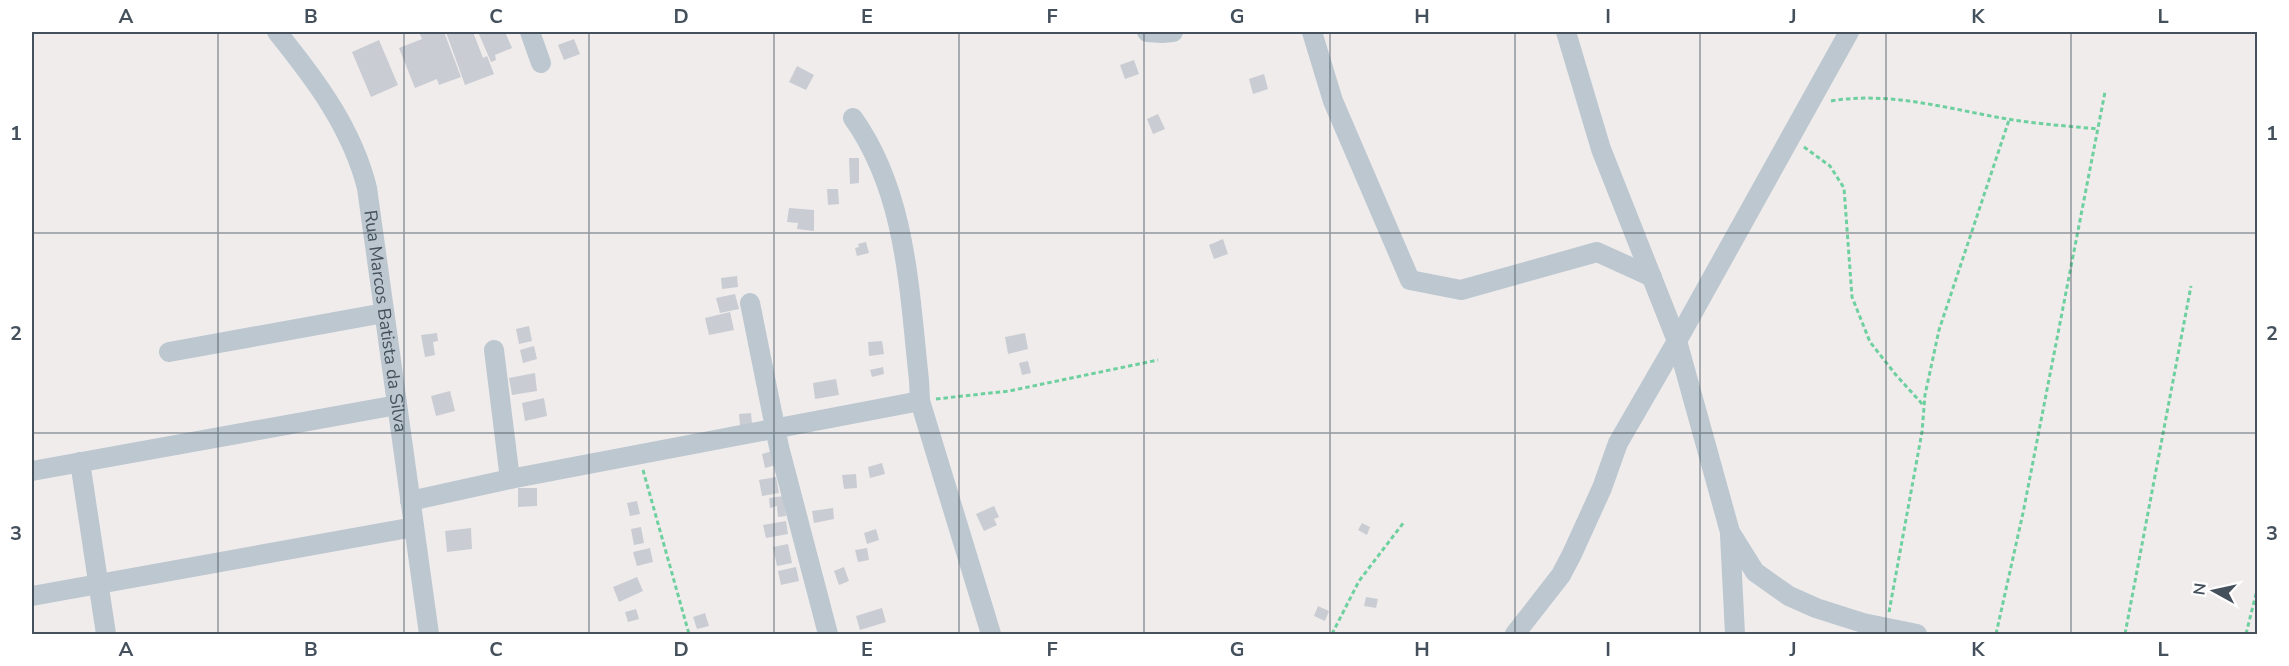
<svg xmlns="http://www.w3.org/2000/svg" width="2289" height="666" viewBox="0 0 2289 666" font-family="'Nunito Sans',sans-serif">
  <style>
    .building { fill: #c9ccd2 }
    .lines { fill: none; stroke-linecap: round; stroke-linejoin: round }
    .path { stroke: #6ed09f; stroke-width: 3; stroke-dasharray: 4.5 3; stroke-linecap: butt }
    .minor { stroke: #bcc7d0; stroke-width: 20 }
    .grid { fill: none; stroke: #44505b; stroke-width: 1.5; stroke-opacity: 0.55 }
    .labels { text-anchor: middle; stroke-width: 4.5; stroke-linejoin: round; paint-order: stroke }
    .street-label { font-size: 18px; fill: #44505b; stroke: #fff }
    .neatline { fill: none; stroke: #44505b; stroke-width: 2 }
    .grid-label { font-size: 20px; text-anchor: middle; font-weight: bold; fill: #44505b }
  </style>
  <rect width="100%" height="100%" fill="#f0ecec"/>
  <!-- building -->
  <path class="building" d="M 419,32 L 444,32 L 461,77 L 439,85 L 437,79 L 415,88 L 399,48 L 422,39 Z
    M 446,32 L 473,32 L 483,58 L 487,56 L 494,74 L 465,85 Z
    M 478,32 L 505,32 L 512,48 L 495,55 L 496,60 L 491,62 Z
    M 574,39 L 580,54 L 564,60 L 558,45 Z
    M 379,40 L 398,85 L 371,97 L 352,52 Z
    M 1134,60 L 1139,74 L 1125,79 L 1120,65 Z
    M 797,66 L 814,75 L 806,90 L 789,82 Z
    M 1264,74 L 1268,89 L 1253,94 L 1249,79 Z
    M 1158,114 L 1165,129 L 1153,134 L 1147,119 Z
    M 849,158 L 859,158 L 859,183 L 850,184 Z
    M 827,189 L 838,189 L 839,204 L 828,205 Z
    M 789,208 L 814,210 L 814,231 L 797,229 L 798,223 L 787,222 Z
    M 1223,239 L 1228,254 L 1214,259 L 1209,245 Z
    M 866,242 L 869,253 L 857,256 L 855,248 L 859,247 L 858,244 Z
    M 737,276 L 738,287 L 722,289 L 721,278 Z
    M 735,294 L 739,309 L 720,313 L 716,298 Z
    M 730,312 L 734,330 L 709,335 L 705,318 Z
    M 529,326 L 532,341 L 519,344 L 516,329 Z
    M 437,333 L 438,341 L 433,342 L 435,355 L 425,357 L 421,335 Z
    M 1025,333 L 1028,349 L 1008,354 L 1005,337 Z
    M 882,341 L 884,354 L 869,356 L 868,342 Z
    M 534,346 L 537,359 L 523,363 L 520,350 Z
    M 1028,361 L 1031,373 L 1022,375 L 1019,363 Z
    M 883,367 L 884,374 L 872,377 L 870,370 Z
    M 535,373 L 537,391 L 512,395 L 509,378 Z
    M 836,379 L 839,395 L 815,399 L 813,383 Z
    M 450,391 L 455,411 L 436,416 L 431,396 Z
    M 544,398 L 547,416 L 525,421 L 522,403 Z
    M 751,413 L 752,424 L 740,426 L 739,414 Z
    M 772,451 L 776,465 L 765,468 L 762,454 Z
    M 882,463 L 885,474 L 870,478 L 868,467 Z
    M 856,474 L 857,488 L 844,489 L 842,475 Z
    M 776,477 L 779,493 L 762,496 L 759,480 Z
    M 518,488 L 537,488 L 537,506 L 518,507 Z
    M 784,496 L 786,516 L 778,517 L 777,506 L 770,508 L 769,498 Z
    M 637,501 L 640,514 L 630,516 L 627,503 Z
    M 994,506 L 999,517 L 994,519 L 997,525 L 984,531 L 976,514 Z
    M 833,508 L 834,519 L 814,523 L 812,511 Z
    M 786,521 L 788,534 L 766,538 L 763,525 Z
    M 1362,523 L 1370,527 L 1367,535 L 1358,530 Z
    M 641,527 L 644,543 L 634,545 L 631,529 Z
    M 471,528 L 472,549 L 447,552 L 445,531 Z
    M 876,529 L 879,540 L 867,544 L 864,533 Z
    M 788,544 L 792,563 L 777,566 L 773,547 Z
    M 650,548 L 653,562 L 637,566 L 633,552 Z
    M 867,548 L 869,560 L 858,562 L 855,550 Z
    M 796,567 L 799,581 L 781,585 L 778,571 Z
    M 844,567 L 849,581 L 839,585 L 834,571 Z
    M 637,577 L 643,591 L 619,602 L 613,587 Z
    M 1366,597 L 1378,599 L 1376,608 L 1364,606 Z
    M 1318,606 L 1329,611 L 1325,621 L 1314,616 Z
    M 882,608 L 886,622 L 860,630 L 856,616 Z
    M 636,609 L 639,619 L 628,622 L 625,612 Z
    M 705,613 L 709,626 L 697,629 L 693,617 Z"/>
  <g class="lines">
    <!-- path -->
    <path class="path" d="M 1831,101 C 1890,91 1949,109 2007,119 C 2037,124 2068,126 2098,129
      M 1804,147 L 1830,166 L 1844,188 L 1852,297 L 1870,342 L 1896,375 L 1924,406
      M 936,399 L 1009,391 L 1158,360
      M 643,470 L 689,634
      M 1889,612 L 1922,432 L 1925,395 L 1939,330 L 2009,120
      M 1332,634 L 1359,581 L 1404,522
      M 1996,634 L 2023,513 L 2105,92
      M 2125,634 L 2191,286
      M 2246,634 L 2258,586"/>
    <!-- minor -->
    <g class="minor">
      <path id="s1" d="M 277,32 C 315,79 352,128 367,188 L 429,634"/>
      <path d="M 530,32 L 541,63"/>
      <path d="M 1147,32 L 1162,33 L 1173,32"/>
      <path d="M 1312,32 L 1333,101 L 1410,280 L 1461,290 L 1597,252 L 1652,277"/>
      <path d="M 1566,32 L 1601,149 L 1677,341 L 1730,532 L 1755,572 L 1789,596 L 1816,608 L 1863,623 L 1917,634"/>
      <path d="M 853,118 C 907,194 909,291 919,380 L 920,401 L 991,634"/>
      <path d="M 750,303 L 779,447 L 828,634"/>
      <path d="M 494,350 L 510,479"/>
      <path d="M 169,352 L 384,313"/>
      <path d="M 80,462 L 106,634"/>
      <path d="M 32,471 L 397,405"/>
      <path d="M 410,501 L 510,479 L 920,401"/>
      <path d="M 1730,535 L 1735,634"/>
      <path d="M 32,596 L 414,527"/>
      <path d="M 1515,634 L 1561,575 L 1572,554 L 1602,488 L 1618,443 L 1677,341 L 1849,32"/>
    </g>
  </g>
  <!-- grid -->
  <path class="grid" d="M 218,32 L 218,634M 404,32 L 404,634M 589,32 L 589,634M 774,32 L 774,634M 959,32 L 959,634M 1144,32 L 1144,634M 1330,32 L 1330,634M 1515,32 L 1515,634M 1700,32 L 1700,634M 1886,32 L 1886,634M 2071,32 L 2071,634M 32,233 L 2258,233M 32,433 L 2258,433"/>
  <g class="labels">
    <!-- street labels -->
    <g class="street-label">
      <text dy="6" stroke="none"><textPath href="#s1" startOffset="316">Rua Marcos Batista da Silva</textPath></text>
    </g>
  </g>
  <!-- border -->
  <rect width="2289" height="666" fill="none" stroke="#ffffff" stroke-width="66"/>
  <!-- north arrow -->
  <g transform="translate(2214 591) rotate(278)" stroke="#ffffff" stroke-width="4.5" paint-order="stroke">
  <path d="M0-4.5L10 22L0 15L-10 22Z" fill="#44505b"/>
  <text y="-9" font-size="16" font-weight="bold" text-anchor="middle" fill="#44505b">N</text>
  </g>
  <rect x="33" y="33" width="2223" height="600" class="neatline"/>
  <g class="grid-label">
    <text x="126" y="23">A</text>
    <text x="311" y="23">B</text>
    <text x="496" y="23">C</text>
    <text x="681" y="23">D</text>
    <text x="867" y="23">E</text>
    <text x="1052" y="23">F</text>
    <text x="1237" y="23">G</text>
    <text x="1422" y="23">H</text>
    <text x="1608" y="23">I</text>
    <text x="1793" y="23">J</text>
    <text x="1978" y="23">K</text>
    <text x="2163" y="23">L</text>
    <text x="16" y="140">1</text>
    <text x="2272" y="140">1</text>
    <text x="16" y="340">2</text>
    <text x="2272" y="340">2</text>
    <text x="16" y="540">3</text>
    <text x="2272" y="540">3</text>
    <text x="126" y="656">A</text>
    <text x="311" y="656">B</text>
    <text x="496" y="656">C</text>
    <text x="681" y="656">D</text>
    <text x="867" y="656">E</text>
    <text x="1052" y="656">F</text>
    <text x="1237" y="656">G</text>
    <text x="1422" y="656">H</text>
    <text x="1608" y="656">I</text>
    <text x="1793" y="656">J</text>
    <text x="1978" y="656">K</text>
    <text x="2163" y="656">L</text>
  </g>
</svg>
